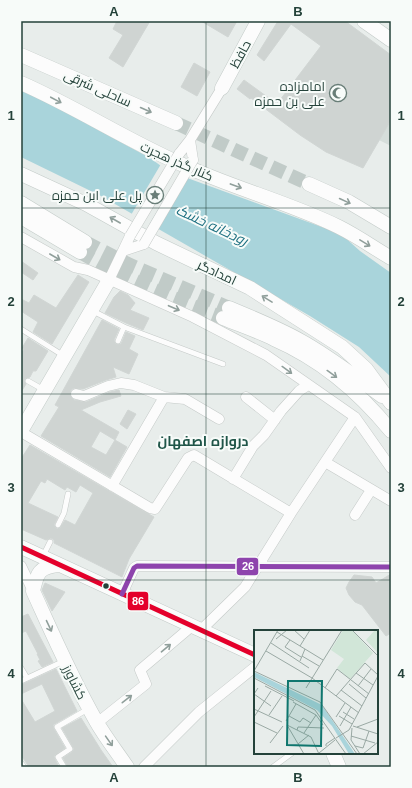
<svg xmlns="http://www.w3.org/2000/svg" width="412" height="788" viewBox="0 0 412 788" font-family="Helvetica,Cairo,sans-serif">
  <style>
    .built { fill: #d6dedb }
    .water { fill: #a9d4db }
    .pier { fill: #e8edeb }
    .building { fill: #cfd4d2; stroke: #d1d6d4; fill-rule: evenodd }
    .lines { fill: none; stroke-linecap: round; stroke-linejoin: round }
    .secondary-tunnel { stroke: #c1cbc8; stroke-width: 14; stroke-dasharray: 14 7; stroke-linecap: butt }
    .lane-casing { stroke: #c5cac8; stroke-width: 6 }
    .street-casing { stroke: #c5cac8; stroke-width: 11 }
    .secondary-casing { stroke: #c3cbc8; stroke-width: 15 }
    .lane { stroke: #fcfcfc; stroke-width: 5 }
    .street { stroke: #fcfcfc; stroke-width: 10 }
    .secondary { stroke: #fcfcfc; stroke-width: 14 }
    .street-bridge-casing { stroke: #c5cac8; stroke-width: 11; stroke-linecap: butt }
    .street-bridge { stroke: #fcfcfc; stroke-width: 10 }
    .bus-1-casing { stroke: #f7fbf9; stroke-width: 8 }
    .bus-2-casing { stroke: #f7fbf9; stroke-width: 8 }
    .bus-1 { stroke: #e4002b; stroke-width: 5 }
    .bus-2 { stroke: #8e44ad; stroke-width: 5 }
    .oneway { stroke: #909f9b }
    .grid { fill: none; stroke: #24423a; stroke-width: 1; stroke-opacity: 0.55 }
    .bus-dot { fill: #24423a; stroke: #f7fbf9; stroke-width: 1.5 }
    .labels { text-anchor: middle; stroke-width: 4; stroke-linejoin: round; paint-order: stroke }
    .street-label { font-size: 13px; fill: #24423a; stroke: #f7fbf9 }
    .poi-label { font-size: 13px; fill: #24423a; stroke: #f7fbf9; text-anchor: end }
    .water-label { font-size: 14px; font-style: italic; fill: #1c6f80; stroke: #f7fbf9 }
    .neighbourhood-label { font-size: 14px; font-weight: bold; fill: #1f5548; stroke: #f7fbf9 }
    .inset-road { fill: none; stroke: #9aa9a4; stroke-width: 1 }
    .view { fill: #0f766e; fill-opacity: 0.15; stroke: #0f766e; stroke-width: 2 }
    .inset-edge { fill: none; stroke: #24423a; stroke-width: 2 }
    .line-badge { stroke: #f7fbf9; stroke-width: 1.5 }
    .badge-label { font-size: 11px; text-anchor: middle; font-weight: bold; fill: #fff }
    .neatline { fill: none; stroke: #24423a; stroke-width: 1.5 }
    .grid-label { font-size: 13px; text-anchor: middle; font-weight: bold; fill: #24423a }
  </style>
  <rect width="100%" height="100%" fill="#e8edeb"/>
  <!-- built -->
  <path class="built" d="M 391,120 L 391,146 L 379,140 Z"/>
  <!-- water -->
  <path class="water" d="M 21,90 L 45,101 L 150,158 L 168,171 L 341,234 L 360,251 L 391,273 L 391,377 L 359,347 L 310,316 L 101,196 L 21,157 Z"/>
  <!-- pier -->
  <path class="pier" d="M 161,164 L 169,170 L 180,173 L 149,225 L 131,215 Z"/>
  <!-- building -->
  <path class="building" d="M 117,21 L 150,21 L 123,67 L 109,58 L 123,35 L 113,29 Z
    M 201,21 L 237,21 L 228,37 Z
    M 278,21 L 345,21 L 391,55 L 391,120 L 363,168 L 326,152 L 300,135 L 251,98 L 250,99 L 237,89 L 244,80 L 277,104 L 321,46 L 291,24 L 264,61 L 257,55 Z
    M 194,63 L 210,72 L 197,96 L 181,87 Z
    M 21,261 L 38,273 L 33,280 L 21,272 Z
    M 78,275 L 89,282 L 52,344 L 33,332 L 38,322 L 21,311 L 21,299 L 29,303 L 34,295 L 56,308 Z
    M 120,291 L 128,295 L 135,303 L 130,310 L 149,318 L 143,330 L 126,323 L 105,313 L 114,297 Z
    M 102,320 L 119,329 L 114,340 L 116,344 L 121,344 L 126,332 L 135,336 L 129,349 L 138,354 L 129,374 L 113,367 L 116,377 L 106,380 L 83,389 L 74,388 L 71,390 L 70,395 L 74,400 L 86,402 L 110,392 L 119,390 L 121,396 L 100,402 L 81,410 L 119,432 L 115,440 L 127,447 L 110,477 L 41,436 L 59,407 L 55,405 ZM 100,431 L 115,440 L 106,455 L 91,447 Z
    M 28,338 L 48,351 L 36,371 L 33,371 L 30,377 L 25,379 L 24,381 L 26,384 L 21,392 L 21,354 L 24,349 L 22,348 Z
    M 128,410 L 136,414 L 127,429 L 120,424 Z
    M 30,445 L 154,517 L 129,559 L 122,577 L 54,543 L 54,540 L 51,538 L 46,540 L 21,529 L 21,459 ZM 47,479 L 65,490 L 67,487 L 76,492 L 80,485 L 93,493 L 75,525 L 65,520 L 60,528 L 57,529 L 54,525 L 58,517 L 28,503 L 41,481 L 45,483 Z
    M 391,574 L 391,633 L 386,636 L 362,605 L 355,602 L 349,595 L 346,588 L 349,582 L 354,575 L 372,577 L 376,583 Z
    M 45,583 L 65,592 L 52,611 L 42,590 Z
    M 28,614 L 53,662 L 42,667 L 38,661 L 40,660 L 37,654 L 38,654 L 26,631 L 21,633 L 21,617 Z
    M 56,669 L 77,711 L 53,725 L 54,729 L 65,748 L 54,756 L 55,759 L 59,767 L 29,767 L 21,755 L 21,699 L 35,722 L 55,711 L 42,684 L 21,694 L 21,685 Z
    M 81,718 L 101,750 L 113,767 L 68,767 L 63,758 L 72,752 L 74,749 L 62,728 Z"/>
  <g class="lines">
    <!-- secondary-tunnel -->
    <path class="secondary-tunnel" d="M 176,123 L 309,184
      M 85,242 L 130,265 L 229,308
      M 80,252 C 125,278 175,300 223,318"/>
    <!-- lane casing -->
    <g class="lane-casing">
      <path id="lane" d="M 93,311 L 124,327 L 223,364
        M 21,329 L 64,356
        M 118,341 L 124,327
        M 28,381 L 44,390
        M 58,525 L 64,513 L 68,494
        M 43,556 L 50,542
        M 21,668 L 27,678
        M 21,681 L 64,661
        M 21,763 L 24,767
        M 64,767 L 58,757 L 70,749 L 57,727 L 88,709
        M 273,767 L 292,753"/>
    </g>
    <!-- street casing -->
    <g class="street-casing">
      <path id="street" d="M 190,140 L 193,160
        M 179,154 L 190,140 L 222,88
        M 21,237 L 74,267 L 88,270 L 193,317 L 266,355 L 355,417 L 391,468
        M 123,251 L 144,244
        M 109,280 L 130,236
        M 76,394 L 84,396 L 108,386 L 121,383 L 134,385 L 164,397 L 185,399 L 219,419
        M 246,397 L 275,420
        M 21,432 L 150,508 L 155,509 L 157,506 L 188,458 L 194,455 L 291,513
        M 325,462 L 391,501
        M 233,479 L 253,446 L 264,435 L 281,411 L 299,391 L 308,385
        M 112,486 L 164,397
        M 355,515 L 371,490
        M 21,566 L 33,591
        M 122,594 L 134,568 L 137,566 L 391,567
        M 201,630 L 245,587 L 291,513 L 355,417
        M 97,723 L 146,684 L 140,670 L 192,626
        M 144,767 L 199,712 L 255,667"/>
    </g>
    <!-- secondary casing -->
    <g class="secondary-casing">
      <path id="secondary" d="M 364,21 L 391,40
        M 21,55 L 176,123
        M 21,83 C 76,107 126,140 181,164 C 232,188 288,202 339,227 C 357,236 374,248 391,258
        M 222,88 L 258,21
        M 21,174 L 86,204 L 156,243 L 250,288 L 342,347 L 366,369 L 391,403
        M 309,184 L 349,202 L 391,227
        M 21,203 L 85,242
        M 21,217 L 80,252
        M 229,308 C 253,318 278,328 301,341 C 330,357 355,377 382,396
        M 223,318 C 240,325 258,331 274,339 C 320,359 360,393 391,431
        M 21,431 L 109,280
        M 21,547 L 255,655
        M 58,565 C 39,567 37,573 33,591 C 53,635 72,679 96,721 C 105,737 117,752 127,767
        M 333,753 L 339,767"/>
    </g>
    <!-- lane -->
    <use href="#lane" class="lane"/>
    <!-- street -->
    <use href="#street" class="street"/>
    <!-- secondary -->
    <use href="#secondary" class="secondary"/>
    <!-- street-bridge casing -->
    <g class="street-bridge-casing">
      <path id="street-bridge" d="M 130,236 L 179,154
        M 144,244 L 193,160"/>
    </g>
    <!-- street-bridge -->
    <use href="#street-bridge" class="street-bridge"/>
    <!-- bus-1 casing -->
    <g class="bus-1-casing">
      <path id="bus-1" d="M 21,547 L 255,655"/>
    </g>
    <!-- bus-2 casing -->
    <g class="bus-2-casing">
      <path id="bus-2" d="M 122,594 L 134,568 L 137,566 L 391,567"/>
    </g>
    <!-- bus-1 -->
    <use href="#bus-1" class="bus-1"/>
    <!-- bus-2 -->
    <use href="#bus-2" class="bus-2"/>
  </g>
  <!-- one-way arrows -->
  <defs><path id="oneway-shaft" d="M-6 0H5M1.5-3L5.5 0L1.5 3" fill="none" stroke-width="1.6" stroke-linecap="round" stroke-linejoin="round"/></defs>
  <g class="oneway">
    <use href="#oneway-shaft" transform="translate(56 100) rotate(28)"/>
    <use href="#oneway-shaft" transform="translate(146 110) rotate(24)"/>
    <use href="#oneway-shaft" transform="translate(236 186) rotate(20)"/>
    <use href="#oneway-shaft" transform="translate(345 201) rotate(25)"/>
    <use href="#oneway-shaft" transform="translate(115 220) rotate(-150)"/>
    <use href="#oneway-shaft" transform="translate(365 243) rotate(31)"/>
    <use href="#oneway-shaft" transform="translate(55 257) rotate(30)"/>
    <use href="#oneway-shaft" transform="translate(267 299) rotate(-148)"/>
    <use href="#oneway-shaft" transform="translate(174 308) rotate(23)"/>
    <use href="#oneway-shaft" transform="translate(287 370) rotate(36)"/>
    <use href="#oneway-shaft" transform="translate(332 374) rotate(36)"/>
    <use href="#oneway-shaft" transform="translate(49 626) rotate(65)"/>
    <use href="#oneway-shaft" transform="translate(166 648) rotate(-40)"/>
    <use href="#oneway-shaft" transform="translate(127 699) rotate(-38)"/>
    <use href="#oneway-shaft" transform="translate(109 741) rotate(55)"/>
  </g>
  <!-- grid -->
  <path class="grid" d="M 206,21 L 206,767M 21,208 L 391,208M 21,394 L 391,394M 21,580 L 391,580"/>
  <!-- icons -->
  <defs>
    <g id="mosque-ring" transform="scale(0.9)"><circle r="9.5" fill="#f7fbf9" stroke="#697e78" stroke-width="1.5"/><path d="M3.5-4.9A6 6 0 1 0 3.5 4.9A5 5 0 1 1 3.5-4.9Z" fill="#697e78"/></g>
    <g id="sight-ring" transform="scale(0.9)"><circle r="9.5" fill="#f7fbf9" stroke="#697e78" stroke-width="1.5"/><path d="M0-6L1.8-2.2L6-1.7L2.9 1.2L3.7 5.4L0 3.3L-3.7 5.4L-2.9 1.2L-6-1.7L-1.8-2.2Z" fill="#697e78"/></g>
  </defs>
  <g fill-rule="evenodd">
    <use href="#mosque-ring" x="338" y="93"/>
    <use href="#sight-ring" x="155" y="195"/>
  </g>
  <!-- markers -->
  <circle class="bus-dot" cx="106" cy="586" r="3.5"/>
  <g class="labels">
    <!-- street labels -->
    <g class="street-label">
      <text transform="translate(240 54) rotate(-62)" y="5">حافظ</text>
      <text transform="translate(98 88) rotate(24)" y="5">ساحلی شرقی</text>
      <text transform="translate(177 161) rotate(24)" y="5">کنار گذر هجرت</text>
      <text transform="translate(217 272) rotate(25)" y="5">امدادگر</text>
      <text transform="translate(75 682) rotate(63)" y="5">کشاورز</text>
    </g>
    <!-- poi labels -->
    <g class="poi-label">
      <text x="325" y="91">امامزاده<tspan x="325" dy="15">علی بن حمزه</tspan></text>
      <text x="142" y="200">پل علی ابن حمزه</text>
    </g>
    <!-- water labels -->
    <g class="water-label">
      <text transform="translate(212 225) rotate(25)" y="5">رودخانه خشک</text>
    </g>
    <!-- neighbourhood labels -->
    <g class="neighbourhood-label">
      <text x="203" y="446">دروازه اصفهان</text>
    </g>
  </g>
  <!-- overview -->
  <g transform="translate(254 630)">
    <rect width="124" height="124" fill="#e8edeb"/>
    <path d="M 89,0 L 98,0 L 119,23 L 96,49 L 83,38 L 90,29 L 77,20 ZM 121,0 L 124,0 L 123,22 L 112,10 Z" fill="#d1e6d8"/>
    <path d="M 0,42 L 68,75 L 101,124 L 95,124 L 78,96 L 63,80 L 0,47 Z" fill="#a9d4db"/>
    <path class="inset-road" d="M 40,0 L 50,9M 98,0 L 124,26M 23,2 L 69,30M 22,9 L 33,0M 36,10 L 31,17 L 47,27M 17,13 L 55,38M 46,16 L 56,0M 12,21 L 58,48 L 105,83M 48,26 L 65,36M 46,31 L 51,19M 0,41 L 66,72 L 103,124M 0,41 L 24,0M 102,43 L 119,55M 0,48 L 61,80 L 92,124M 96,50 L 111,33 L 124,45M 95,54 L 112,68M 11,56 L 40,71M 104,56 L 117,39M 4,58 L 0,64 L 17,76M 52,58 L 88,0M 71,58 L 83,39 L 115,64M 87,60 L 108,76M 82,66 L 96,50M 39,72 L 62,85 L 69,95M 0,79 L 28,92M 89,82 L 100,89M 15,85 L 28,66M 35,86 L 46,92 L 49,88 L 57,93M 85,86 L 98,94M 0,87 L 17,61M 82,87 L 91,73M 32,91 L 42,74M 0,92 L 23,103M 33,95 L 57,107 L 65,124M 33,95 L 50,124M 86,96 L 97,77M 99,96 L 124,104M 103,97 L 124,89M 98,98 L 97,110 L 106,124M 43,100 L 44,97 L 70,98M 50,103 L 62,85M 97,106 L 121,113M 82,108 L 95,100 L 124,46M 16,113 L 29,96M 44,114 L 55,105M 72,116 L 72,114 L 81,108M 101,116 L 109,118 L 115,101M 65,123 L 81,110M 109,124 L 124,112"/>
    <path class="view" d="M 34,51 L 68,51 L 67,116 L 33,115 Z"/>
    <rect width="124" height="124" class="inset-edge"/>
  </g>
  <g class="line-badge">
    <rect x="236" y="557" width="23" height="19" rx="4" fill="#8e44ad"/>
    <rect x="127" y="591" width="22" height="20" rx="4" fill="#e4002b"/>
  </g>
  <g class="badge-label">
    <text x="248" y="570">26</text>
    <text x="138" y="605">86</text>
  </g>
  <!-- border -->
  <rect width="412" height="788" fill="none" stroke="#f7fbf9" stroke-width="44"/>
  <rect x="22" y="22" width="368" height="744" class="neatline"/>
  <g class="grid-label">
    <text x="114" y="16">A</text>
    <text x="298" y="16">B</text>
    <text x="11" y="120">1</text>
    <text x="401" y="120">1</text>
    <text x="11" y="306">2</text>
    <text x="401" y="306">2</text>
    <text x="11" y="492">3</text>
    <text x="401" y="492">3</text>
    <text x="11" y="678">4</text>
    <text x="401" y="678">4</text>
    <text x="114" y="782">A</text>
    <text x="298" y="782">B</text>
  </g>
</svg>
